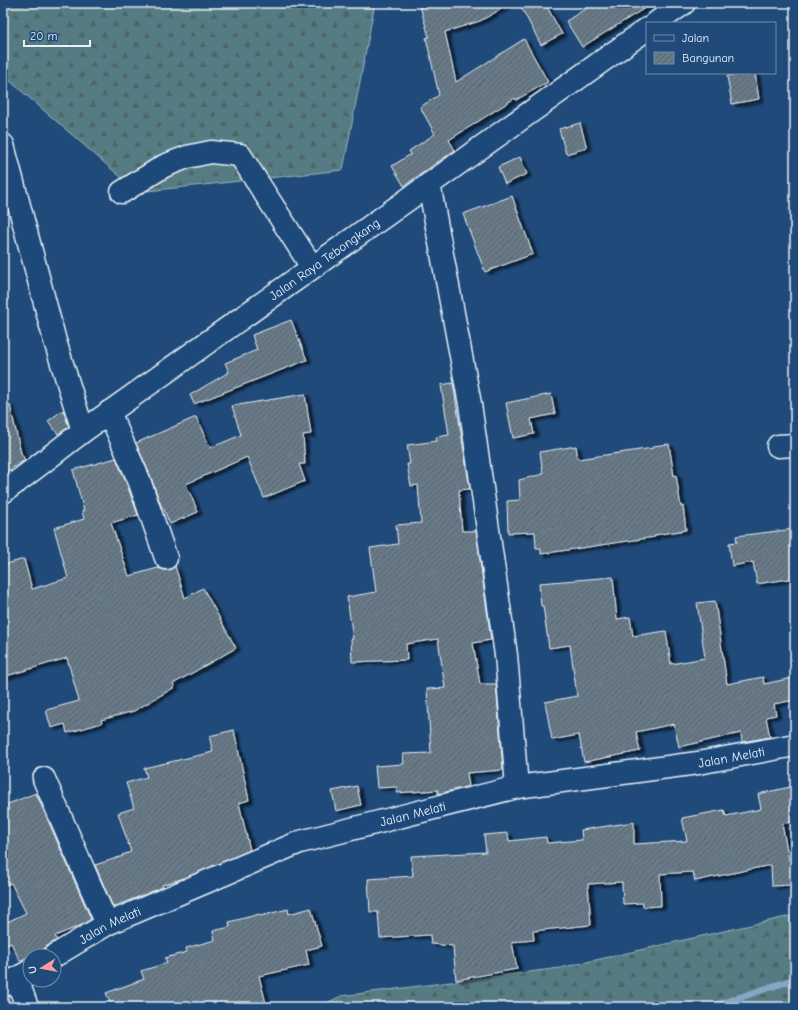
<svg xmlns="http://www.w3.org/2000/svg" width="798" height="1010" viewBox="0 0 798 1010" font-family="'Comic Neue',sans-serif">
  <style>
    .forest { fill: url(#forest-firs); stroke: #9eb6bd }
    .lines { fill: none; stroke-linecap: round; stroke-linejoin: round }
    .stream { stroke: #84a7c3; stroke-width: 7 }
    .building { fill: url(#building-hatch); stroke: #e8f1f8; filter: url(#shadow) }
    .minor-casing { stroke: #e8f1f8; stroke-width: 25 }
    .major-casing { stroke: #e8f1f8; stroke-width: 25 }
    .minor { stroke: #1f4a7a; stroke-width: 22 }
    .major { stroke: #1f4a7a; stroke-width: 22 }
    .labels { text-anchor: middle; stroke-width: 3; stroke-linejoin: round; paint-order: stroke }
    .street-label { font-size: 13px; fill: #e8f1f8; stroke: #1f4a7a }
  </style>
  <defs>
    <pattern id="forest-firs" width="22" height="20" patternUnits="userSpaceOnUse"><rect width="22" height="20" fill="#557c82"/><path d="M5 1l3.5 6h-7zM16 11l3.5 6h-7z" fill="#4e6569"/></pattern>
    <pattern id="building-hatch" width="6" height="6" patternUnits="userSpaceOnUse"><rect width="6" height="6" fill="#677a88"/><path d="M-1 1l2-2M0 6l6-6M5 7l2-2" fill="none" stroke="#58646c"/></pattern>
    <filter id="shadow"><feDropShadow dx="4.5" dy="2.5" stdDeviation="1" flood-color="#0009"/></filter>
  </defs>
  <rect width="100%" height="100%" fill="#1f4a7a"/>
  <filter id="ink" filterUnits="userSpaceOnUse"><feTurbulence type="fractalNoise" baseFrequency=".025" numOctaves="2"/><feDisplacementMap in="SourceGraphic" scale="8" xChannelSelector="R" yChannelSelector="G"/><feConvolveMatrix kernelMatrix="1 2 1 2 8 2 1 2 1" color-interpolation-filters="sRGB"/></filter>
  <g filter="url(#ink)">
    <!-- forest -->
    <path class="forest" d="M 3,3 L 375,3 L 343,170 L 138,192 L 3,75 Z
      M 795,915 L 795,1007 L 319,1007 L 341,996 L 560,968 Z"/>
    <g class="lines">
      <!-- stream -->
      <path class="stream" d="M 711,1007 L 795,979"/>
    </g>
    <!-- building -->
    <path class="building" d="M 419,3 L 512,3 L 480,21 L 445,32 L 456,82 L 524,39 L 548,82 L 516,100 L 515,98 L 449,140 L 455,150 L 404,186 L 392,166 L 411,154 L 409,151 L 435,134 L 420,107 L 439,95 L 426,38 L 429,37 Z
      M 519,3 L 545,3 L 562,34 L 541,45 Z
      M 595,3 L 653,3 L 582,47 L 566,21 Z
      M 745,73 L 755,73 L 759,99 L 732,104 L 727,76 Z
      M 580,123 L 587,148 L 566,154 L 559,129 Z
      M 520,157 L 527,174 L 505,184 L 498,167 Z
      M 512,196 L 533,254 L 485,272 L 463,214 Z
      M 291,320 L 307,360 L 194,404 L 190,395 L 229,372 L 225,363 L 257,350 L 252,335 Z
      M 453,383 L 470,489 L 459,490 L 462,531 L 476,531 L 491,640 L 473,643 L 480,684 L 496,684 L 503,770 L 467,773 L 469,786 L 438,794 L 438,790 L 397,793 L 397,787 L 377,788 L 375,766 L 404,764 L 403,754 L 431,753 L 427,689 L 445,688 L 438,639 L 406,644 L 407,660 L 352,662 L 351,639 L 353,639 L 347,597 L 376,592 L 370,548 L 398,544 L 396,525 L 421,523 L 418,485 L 411,486 L 407,464 L 410,464 L 407,445 L 437,441 L 436,437 L 449,435 L 441,385 Z
      M 305,394 L 311,434 L 303,435 L 305,464 L 299,464 L 305,481 L 264,498 L 247,457 L 186,484 L 198,512 L 170,524 L 163,508 L 162,508 L 150,475 L 136,443 L 196,417 L 210,448 L 241,435 L 232,406 Z
      M 551,394 L 555,414 L 531,419 L 534,434 L 513,438 L 506,403 Z
      M 10,405 L 21,453 L 25,460 L 3,474 L 3,406 Z
      M 63,410 L 69,427 L 58,434 L 48,421 Z
      M 669,444 L 674,476 L 676,475 L 681,507 L 683,506 L 686,530 L 655,535 L 655,537 L 541,554 L 541,548 L 536,548 L 535,532 L 508,533 L 507,501 L 520,500 L 519,480 L 543,474 L 540,452 L 576,446 L 578,459 L 653,448 L 653,446 Z
      M 116,458 L 127,485 L 138,515 L 111,523 L 129,576 L 158,568 L 164,570 L 170,570 L 175,566 L 185,598 L 203,588 L 236,648 L 173,684 L 175,687 L 134,711 L 101,720 L 102,723 L 67,733 L 65,724 L 51,728 L 46,710 L 79,701 L 67,658 L 3,677 L 3,565 L 24,559 L 32,589 L 68,578 L 54,528 L 84,519 L 82,511 L 84,511 L 73,470 Z
      M 795,529 L 795,578 L 757,584 L 753,562 L 732,566 L 729,543 L 737,542 L 736,536 Z
      M 613,577 L 617,619 L 630,617 L 633,636 L 666,631 L 671,664 L 705,658 L 697,603 L 715,601 L 727,684 L 763,677 L 764,684 L 792,678 L 795,700 L 774,704 L 776,715 L 766,717 L 770,737 L 742,742 L 741,733 L 679,747 L 674,724 L 636,732 L 640,751 L 584,762 L 579,735 L 552,740 L 545,702 L 577,696 L 570,645 L 549,648 L 543,606 L 541,606 L 539,583 Z
      M 234,730 L 249,800 L 239,803 L 250,850 L 187,877 L 162,885 L 163,887 L 113,907 L 95,865 L 123,856 L 122,855 L 131,852 L 118,813 L 134,808 L 126,783 L 147,777 L 144,768 L 213,752 L 209,736 Z
      M 357,786 L 361,805 L 336,811 L 332,791 Z
      M 795,786 L 795,821 L 782,824 L 789,860 L 795,860 L 795,885 L 772,886 L 771,865 L 695,881 L 693,872 L 660,874 L 661,906 L 643,907 L 643,903 L 623,904 L 622,882 L 588,884 L 591,925 L 533,931 L 534,940 L 512,942 L 517,969 L 456,980 L 453,946 L 431,944 L 430,935 L 380,938 L 378,912 L 370,912 L 368,879 L 413,876 L 411,856 L 486,852 L 484,835 L 508,833 L 509,841 L 546,837 L 547,843 L 582,840 L 581,830 L 634,822 L 634,844 L 687,841 L 682,818 L 724,810 L 726,816 L 761,809 L 758,794 Z
      M 36,793 L 91,919 L 82,925 L 55,936 L 57,940 L 44,949 L 20,961 L 11,943 L 3,947 L 3,924 L 26,913 L 11,883 L 3,886 L 3,806 Z
      M 311,908 L 322,946 L 306,950 L 309,965 L 259,976 L 267,1007 L 112,1007 L 106,993 L 144,979 L 141,971 L 167,963 L 165,958 L 187,952 L 186,948 L 215,940 L 213,931 L 230,927 L 229,922 L 260,914 L 260,916 L 288,909 L 289,914 Z"/>
    <g class="lines">
      <!-- minor casing -->
      <g class="minor-casing">
        <g id="minor">
          <path d="M 3,145 L 55,341 L 83,431"/>
          <path d="M 429,184 L 470,404 L 506,655 L 517,787"/>
          <path d="M 122,192 L 164,166 L 187,157 L 211,152 L 240,155 L 312,267"/>
          <path d="M 109,412 L 139,480 L 166,558"/>
          <path d="M 778,446 L 795,445"/>
          <path d="M 44,779 L 107,924"/>
          <path id="s1" d="M 54,956 L 107,924 L 300,842 L 517,787 L 698,763 L 795,745"/>
          <path d="M 17,979 L 27,1007"/>
          <path d="M 3,986 L 30,971"/>
        </g>
      </g>
      <!-- major casing -->
      <g class="major-casing">
        <g id="major">
          <path d="M 656,23 L 684,3"/>
          <path id="s2" d="M 3,492 C 31,472 58,450 86,429 C 272,295 460,163 647,29"/>
        </g>
      </g>
      <!-- minor -->
      <use href="#minor" class="minor"/>
      <!-- major -->
      <use href="#major" class="major"/>
    </g>
  </g>
  <g class="labels">
    <!-- street labels -->
    <g class="street-label">
      <text dy="5" stroke="none"><textPath href="#s2" startOffset="397">Jalan Raya Tebongkang</textPath></text>
      <text dy="5" stroke="none"><textPath href="#s1" startOffset="712">Jalan Melati</textPath></text>
      <text dy="5" stroke="none"><textPath href="#s1" startOffset="388">Jalan Melati</textPath></text>
      <text dy="5" stroke="none"><textPath href="#s1" startOffset="64">Jalan Melati</textPath></text>
    </g>
  </g>
  <!-- margin -->
  <rect width="798" height="1010" fill="none" stroke="#1f4a7a" stroke-width="16"/>
  <rect x="8" y="8" width="782" height="994" fill="none" stroke="#e8f1f8" stroke-width="1.5" filter="url(#ink)"/>
  <!-- legend -->
  <rect x="646" y="22" width="130" height="52" fill="#1f4a7a" stroke="#6f8dac"/>
  <rect x="654" y="35" width="20" height="6" fill="#1f4a7a" stroke="#6f8dac"/>
  <text x="682" y="42" font-size="12" fill="#e8f1f8">Jalan</text>
  <rect x="654" y="52" width="20" height="12" fill="url(#building-hatch)" stroke="#6f8dac"/>
  <text x="682" y="62" font-size="12" fill="#e8f1f8">Bangunan</text>
  <!-- north arrow -->
  <g transform="translate(42 968) rotate(259)"><circle r="19" fill="#1f4a7a" stroke="#6f8dac"/>
  <path d="M0-3L7 15L0 10L-7 15Z" fill="#ff9aa2"/>
  <text y="-6" font-size="11" font-weight="bold" text-anchor="middle" fill="#e8f1f8">U</text>
  </g>
  <!-- scale -->
  <path d="M24 40v6h66v-6" fill="none" stroke="#e8f1f8" stroke-width="2"/>
  <text x="30" y="40" font-size="12" fill="#e8f1f8" stroke="#1f4a7a" stroke-width="3" paint-order="stroke">20 m</text>
</svg>
